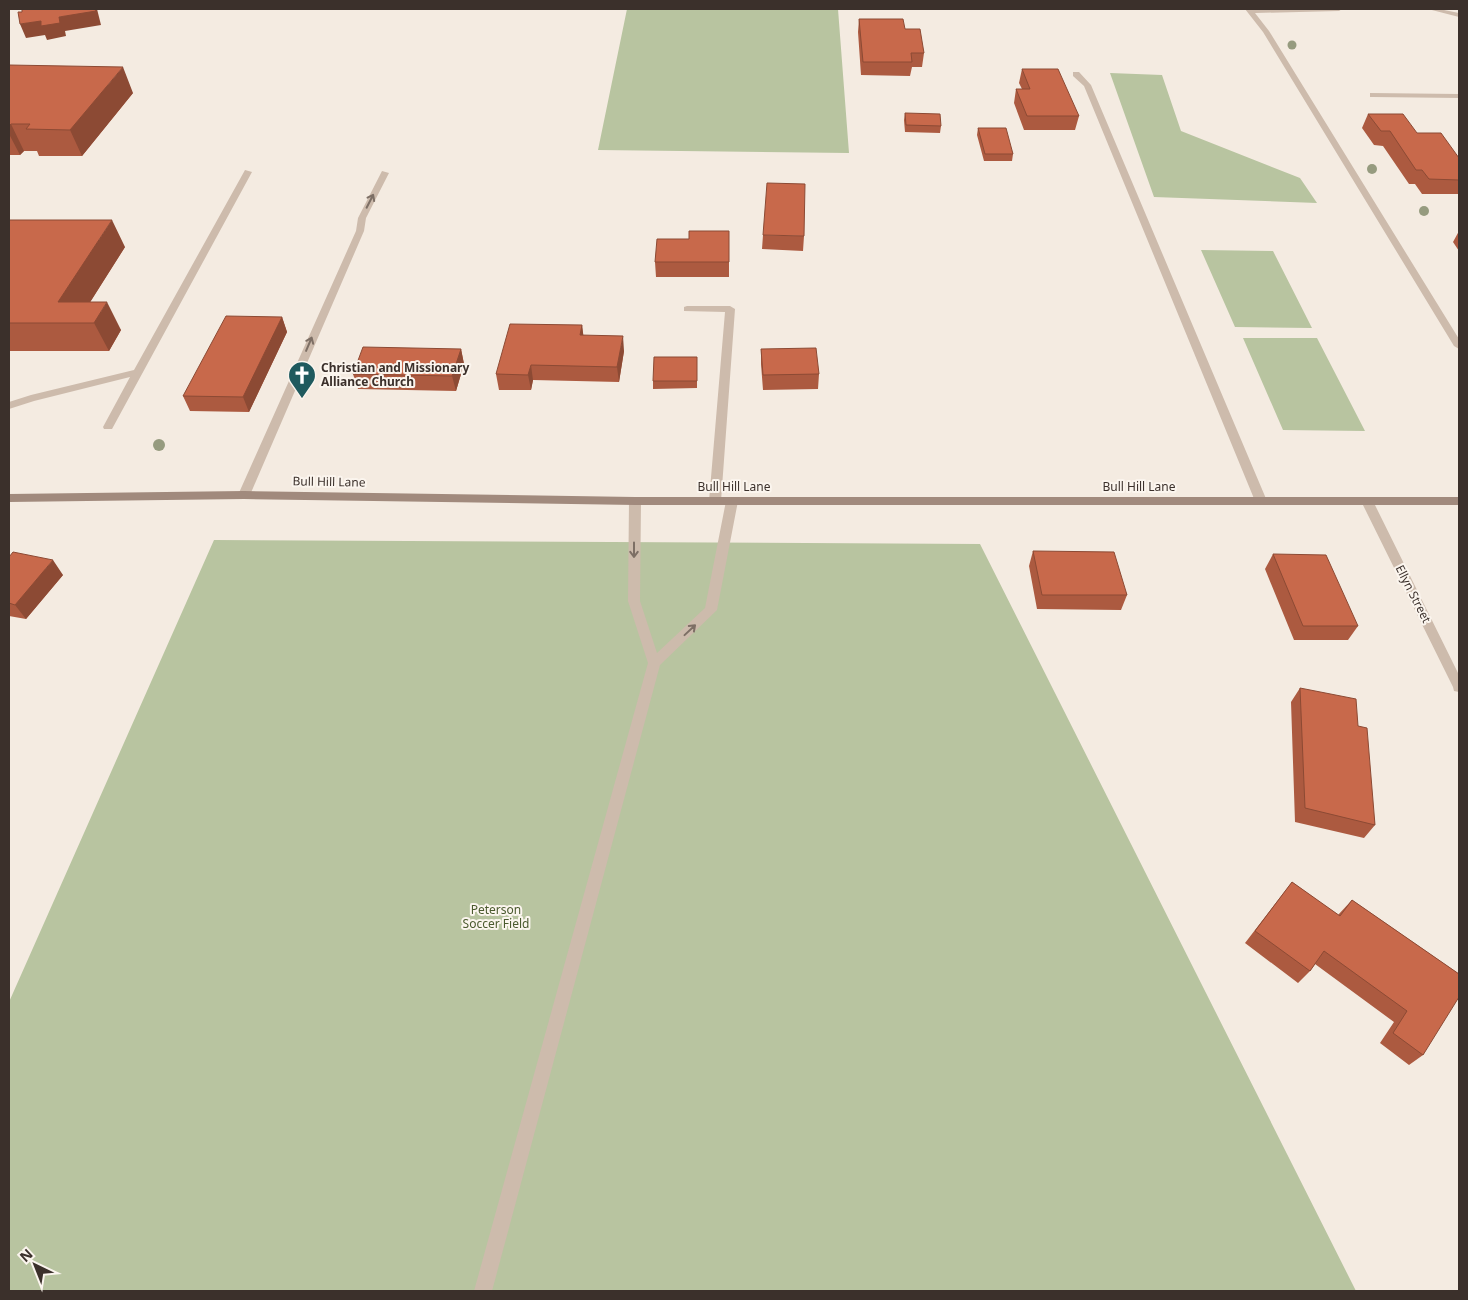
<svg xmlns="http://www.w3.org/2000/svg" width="1468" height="1300" viewBox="0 0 1468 1300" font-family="'Noto Sans',sans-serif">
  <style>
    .green { fill: #b8c4a0 }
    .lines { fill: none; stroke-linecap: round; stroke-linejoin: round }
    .service { fill: #cdbbac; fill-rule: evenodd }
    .minor { fill: #cdbbac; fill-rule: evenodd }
    .secondary { fill: #a18a7d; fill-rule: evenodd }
    .tree { fill: #969b7f }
    .wall { fill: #ac5a40 }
    .shaded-wall { fill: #8c4a34 }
    .building { fill: #c8694b; stroke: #8c4a34 }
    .oneway { stroke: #7d6f65 }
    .labels { text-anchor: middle; stroke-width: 4; stroke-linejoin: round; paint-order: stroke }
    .poi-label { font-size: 12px; font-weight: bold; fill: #3b302b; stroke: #fbf5ee; text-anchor: start }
    .street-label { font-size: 12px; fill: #3b302b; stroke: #fbf5ee }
    .park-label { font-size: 12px; fill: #4a5a2e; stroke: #fbf5ee }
  </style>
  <rect width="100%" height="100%" fill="#f4ebe1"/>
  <!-- green -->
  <path class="green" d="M 627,9 L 838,9 L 849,153 L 598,150 Z
    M 1110,73 L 1162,75 L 1181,131 L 1300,178 L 1317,203 L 1154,197 Z
    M 1201,250 L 1273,251 L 1312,328 L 1235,327 Z
    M 1243,338 L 1317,338 L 1365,431 L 1283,430 Z
    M 214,540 L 980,544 L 1356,1291 L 9,1291 L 9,1002 Z"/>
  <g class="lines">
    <!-- service -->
    <path class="service" d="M 1245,9 L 1342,9 L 1339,11 L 1255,13 L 1269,31 L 1459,339 L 1459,349 L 1454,346 L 1263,32 Z
      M 1428,9 L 1439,9 L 1459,13 L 1459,17 Z
      M 1073,72 L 1079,72 L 1091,85 L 1267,501 L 1265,504 L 1261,505 L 1255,501 L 1084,86 L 1073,76 Z
      M 1370,93 L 1459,94 L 1459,98 L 1373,97 L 1370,97 Z
      M 245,170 L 252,172 L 112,429 L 104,429 L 103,427 L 130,377 L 34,401 L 9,409 L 9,402 L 31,395 L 134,370 Z
      M 382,171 L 389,173 L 366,218 L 364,231 L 250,495 L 244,499 L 240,498 L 238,495 L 356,231 L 358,218 Z
      M 687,306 L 730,306 L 735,309 L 721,501 L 715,505 L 709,501 L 725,312 L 684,311 L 684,307 Z
      M 635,497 L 641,501 L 640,601 L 657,653 L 705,608 L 726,501 L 732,497 L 736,498 L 738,501 L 717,610 L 660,665 L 492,1291 L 474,1291 L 648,663 L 628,601 L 629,501 Z"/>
    <!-- minor -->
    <path class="minor" d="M 1367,497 L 1373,501 L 1459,675 L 1459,692 L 1454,691 L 1453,687 L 1361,501 Z"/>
    <!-- secondary -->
    <path class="secondary" d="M 244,491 L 635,497 L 1459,497 L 1459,505 L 635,505 L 244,499 L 9,502 L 9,494 Z"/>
  </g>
  <!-- trees -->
  <g class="tree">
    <circle cx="1292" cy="45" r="4.5"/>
    <circle cx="1372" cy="169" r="5"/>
    <circle cx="1424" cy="211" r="5"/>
    <circle cx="159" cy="445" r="6"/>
  </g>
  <!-- wall -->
  <path class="wall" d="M 859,19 L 905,29 L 924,53 L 922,67 L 912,67 L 910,76 L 861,75 L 858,32 Z
    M 9,65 L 133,93 L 82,156 L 39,156 L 37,151 L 24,151 L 20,155 L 9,155 Z
    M 1022,69 L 1079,116 L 1075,130 L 1024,130 L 1014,103 L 1016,89 L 1022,89 L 1019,83 Z
    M 905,113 L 941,126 L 940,133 L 905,132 L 904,120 Z
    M 1368,114 L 1417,133 L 1459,158 L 1459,194 L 1422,194 L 1415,184 L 1409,184 L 1383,146 L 1374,145 L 1362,128 Z
    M 978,128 L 1013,154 L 1012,161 L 984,161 L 977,135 Z
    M 9,220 L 125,247 L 90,302 L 121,330 L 109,351 L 9,351 Z
    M 729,231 L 729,277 L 656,277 L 655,262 L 689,239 Z
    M 1459,231 L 1459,251 L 1453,242 Z
    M 763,235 L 804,236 L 803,251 L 762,249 Z
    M 282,317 L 287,332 L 249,412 L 190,411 L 183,396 Z
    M 582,325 L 583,335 L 624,351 L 619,382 L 533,380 L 531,390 L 499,390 L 496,374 Z
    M 461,349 L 464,364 L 456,391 L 358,389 L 353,374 Z
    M 761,349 L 819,374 L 818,389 L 763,390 L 761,364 Z
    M 697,357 L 697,388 L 653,389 L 653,381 Z
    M 1033,551 L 1127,595 L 1121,610 L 1037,609 L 1029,566 Z
    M 1273,554 L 1358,626 L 1348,640 L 1294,640 L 1265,569 Z
    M 9,557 L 63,575 L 26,619 L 9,616 Z
    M 1300,688 L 1358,726 L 1375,825 L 1364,838 L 1295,822 L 1291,702 Z
    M 1292,882 L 1338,915 L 1352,900 L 1459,974 L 1423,1055 L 1409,1065 L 1380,1043 L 1394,1022 L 1315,964 L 1310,971 L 1298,983 L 1245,943 Z"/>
  <!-- shaded-wall -->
  <path class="shaded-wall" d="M 95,9 L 97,9 L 101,25 L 65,31 L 66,36 L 47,40 L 45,35 L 26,38 L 20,24 L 59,17 Z
    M 123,67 L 133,93 L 82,156 L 70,130 Z
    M 11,124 L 24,151 L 20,155 L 9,134 L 9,126 Z
    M 112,220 L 125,247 L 77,323 L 58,302 Z
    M 107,302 L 121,330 L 109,351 L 94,323 Z
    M 282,317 L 287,332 L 249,412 L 243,397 Z
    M 582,325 L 584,340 L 580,335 Z
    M 623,336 L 624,351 L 619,382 L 617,367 Z
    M 461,349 L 464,364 L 456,391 L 452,376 Z
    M 531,365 L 533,380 L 531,390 L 528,375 Z
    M 53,560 L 63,575 L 26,619 L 15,605 Z"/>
  <!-- building -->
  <path class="building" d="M 22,9 L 95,9 L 96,11 L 59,17 L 60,23 L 41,26 L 41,21 L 20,24 L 18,12 L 22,12 Z
    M 859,19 L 903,19 L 905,29 L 920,29 L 924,53 L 911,53 L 912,62 L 863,62 Z
    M 9,65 L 123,67 L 70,130 L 26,129 L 30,124 L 11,124 L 9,126 Z
    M 1022,69 L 1058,69 L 1079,116 L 1027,116 L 1016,89 L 1030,89 Z
    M 905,113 L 940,114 L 941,126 L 906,125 Z
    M 1368,114 L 1403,114 L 1417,133 L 1441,133 L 1459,158 L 1459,180 L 1429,179 L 1422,170 L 1416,170 L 1390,131 L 1381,131 Z
    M 978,128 L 1006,128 L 1013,154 L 985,154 Z
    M 767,183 L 805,184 L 804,236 L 763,235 Z
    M 9,220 L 112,220 L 58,302 L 107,302 L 94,323 L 9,323 Z
    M 689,231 L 729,231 L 729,262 L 655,262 L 657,239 L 689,239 Z
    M 226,316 L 282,317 L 243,397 L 183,396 Z
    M 510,324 L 582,325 L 580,335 L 623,336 L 617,367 L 531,365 L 528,375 L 496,374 Z
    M 363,347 L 461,349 L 452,376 L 353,374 Z
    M 816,348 L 819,374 L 763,375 L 761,349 Z
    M 654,357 L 697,357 L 697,381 L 653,381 Z
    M 1033,551 L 1114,552 L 1127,595 L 1042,595 Z
    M 13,552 L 53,560 L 15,605 L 9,603 L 9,557 Z
    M 1273,554 L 1326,555 L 1358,626 L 1303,626 Z
    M 1300,688 L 1356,699 L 1358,726 L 1367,728 L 1375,825 L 1305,808 Z
    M 1292,882 L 1340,916 L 1352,900 L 1459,974 L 1459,997 L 1423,1055 L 1393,1033 L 1407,1011 L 1324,951 L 1310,971 L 1255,931 Z"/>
  <!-- one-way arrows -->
  <defs><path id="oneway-shaft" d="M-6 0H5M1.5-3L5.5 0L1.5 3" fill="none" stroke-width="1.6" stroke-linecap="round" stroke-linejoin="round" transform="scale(1.25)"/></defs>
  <g class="oneway">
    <use href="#oneway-shaft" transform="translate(370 201) rotate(-63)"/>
    <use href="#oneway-shaft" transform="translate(309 344) rotate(-67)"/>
    <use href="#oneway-shaft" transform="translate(634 550) rotate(90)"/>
    <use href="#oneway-shaft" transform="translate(690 630) rotate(-43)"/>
  </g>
  <!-- icons -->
  <defs>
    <g id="church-pin" transform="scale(1.4375)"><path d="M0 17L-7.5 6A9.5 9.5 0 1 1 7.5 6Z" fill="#1f5a5e" stroke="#fbf5ee"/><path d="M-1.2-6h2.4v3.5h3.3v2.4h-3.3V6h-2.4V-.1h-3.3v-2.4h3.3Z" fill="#fff"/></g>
  </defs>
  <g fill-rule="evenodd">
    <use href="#church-pin" x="302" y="375"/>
  </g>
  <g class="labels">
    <!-- poi labels -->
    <g class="poi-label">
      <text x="321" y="372">Christian and Missionary<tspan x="321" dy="14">Alliance Church</tspan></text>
    </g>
    <!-- street labels -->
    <g class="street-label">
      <text transform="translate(329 482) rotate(1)" y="4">Bull Hill Lane</text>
      <text x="734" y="491">Bull Hill Lane</text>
      <text x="1139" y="491">Bull Hill Lane</text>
      <text transform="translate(1413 594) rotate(63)" y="4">Ellyn Street</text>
    </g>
    <!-- park labels -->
    <g class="park-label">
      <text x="496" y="914">Peterson<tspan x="496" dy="14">Soccer Field</tspan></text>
    </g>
  </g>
  <!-- border -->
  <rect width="1468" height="1300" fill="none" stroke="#3b302b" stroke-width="20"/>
  <!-- north arrow -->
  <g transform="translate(35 1265) rotate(317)" stroke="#fbf5ee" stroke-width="4" paint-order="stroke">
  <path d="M0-4L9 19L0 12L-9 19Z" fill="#3b302b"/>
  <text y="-8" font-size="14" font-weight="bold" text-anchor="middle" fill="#3b302b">N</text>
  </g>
</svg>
